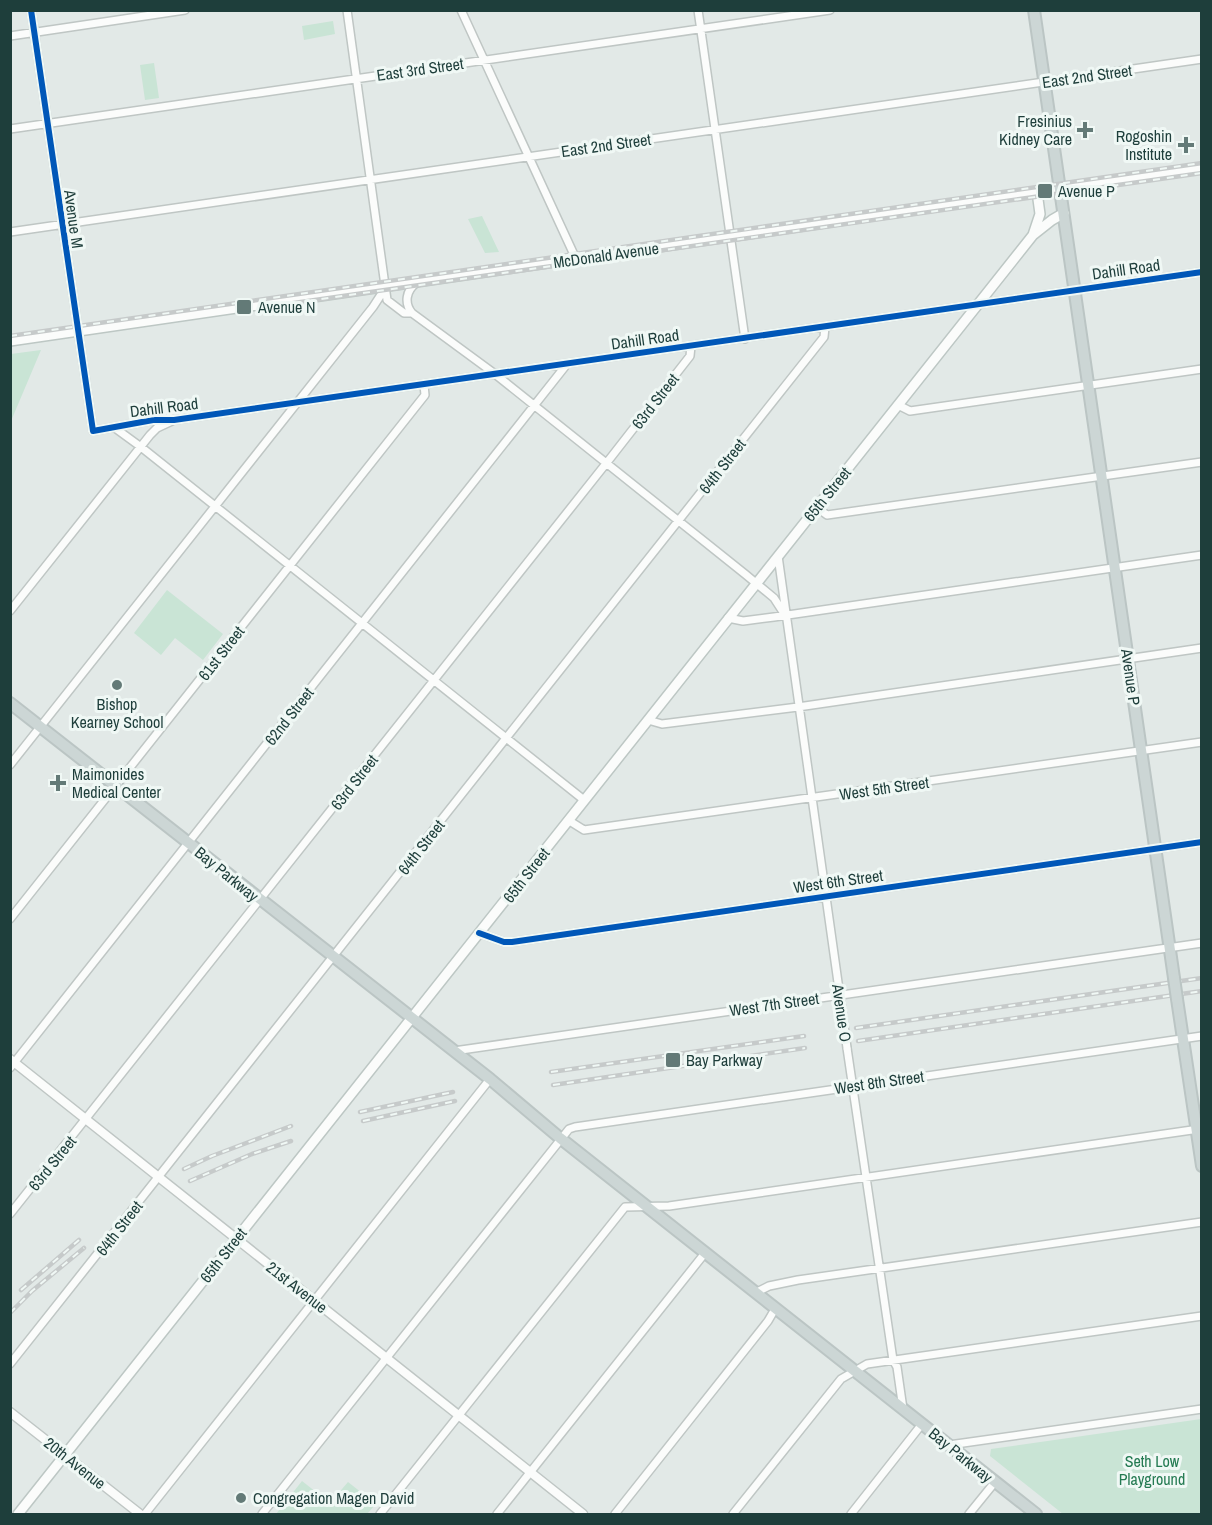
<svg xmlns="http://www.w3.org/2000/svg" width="1212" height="1525" viewBox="0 0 1212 1525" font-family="'Archivo Narrow',sans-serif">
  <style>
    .green { fill: #c9e4d5 }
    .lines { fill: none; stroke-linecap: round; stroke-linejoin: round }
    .minor-casing { stroke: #bfc6c4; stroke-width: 10 }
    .tertiary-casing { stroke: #bfc6c4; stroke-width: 11 }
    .secondary-casing { stroke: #bdc7c4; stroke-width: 12 }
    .primary-casing { stroke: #bbc5c4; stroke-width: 14 }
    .minor { stroke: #fbfcfb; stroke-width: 7 }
    .tertiary { stroke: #fbfcfb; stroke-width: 8 }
    .secondary { stroke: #fbfcfb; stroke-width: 9 }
    .primary { stroke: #ccd6d5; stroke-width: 10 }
    .rail-casing { stroke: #c6caca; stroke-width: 4.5 }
    .rail { stroke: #f0f8f5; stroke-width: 2; stroke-dasharray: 7; stroke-linecap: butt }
    .minor-bridge-casing { stroke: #bfc6c4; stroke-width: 10; stroke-linecap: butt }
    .primary-bridge-casing { stroke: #bbc5c4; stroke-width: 14; stroke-linecap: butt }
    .minor-bridge { stroke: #fbfcfb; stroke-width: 7 }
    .primary-bridge { stroke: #ccd6d5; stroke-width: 10 }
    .cycleway-casing { stroke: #f0f8f5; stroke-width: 10 }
    .cycleway { stroke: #0057b8; stroke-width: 6 }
    .poi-dot { fill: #637a77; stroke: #f0f8f5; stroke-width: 2 }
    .labels { text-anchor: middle; stroke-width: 6; stroke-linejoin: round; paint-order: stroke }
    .street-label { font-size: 16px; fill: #1e3e3b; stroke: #f0f8f5 }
    .poi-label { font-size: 16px; fill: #1e3e3b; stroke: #f0f8f5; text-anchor: start }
    .park-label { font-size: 16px; fill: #247a52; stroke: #f0f8f5 }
  </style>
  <rect width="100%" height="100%" fill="#e2e9e7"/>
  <!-- green -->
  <path class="green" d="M 333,21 L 335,34 L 304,40 L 302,26 Z
    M 154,63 L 159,98 L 145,100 L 140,65 Z
    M 482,216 L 499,252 L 485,253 L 468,219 Z
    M 41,350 L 11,421 L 11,354 Z
    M 167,590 L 223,634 L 203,660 L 175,638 L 161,655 L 134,633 Z
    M 1201,1419 L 1201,1514 L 1063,1514 L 990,1456 L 991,1449 Z
    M 302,1481 L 330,1503 L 348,1482 L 376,1504 L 367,1514 L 276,1514 Z"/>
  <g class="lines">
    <!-- minor casing -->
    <g class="minor-casing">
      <path id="minor" d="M 31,10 L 93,431 L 153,420 L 174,420 L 1202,272
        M 347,10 L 387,300 L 404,313 L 412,313
        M 461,10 L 576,259
        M 698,10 L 745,339
        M 10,36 L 185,10
        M 10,129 L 830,10
        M 10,232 L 1202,59
        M 416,283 C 406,291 404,303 412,313 L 495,374 L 745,574 L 774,598 L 785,615
        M 898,405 L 910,411 L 1202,369
        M 115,428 L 141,447 L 584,800
        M 816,507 L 827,515 L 1202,462
        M 778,556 L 844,1025
        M 10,611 L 150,435 L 157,428 L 172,421
        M 728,618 L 743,621 L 774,617 L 1202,555
        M 648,720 L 662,724 L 798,707 L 1202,648
        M 10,765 L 373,307 L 386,287
        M 568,820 L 584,830 L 1202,742
        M 10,919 L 425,395 L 424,385
        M 479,933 L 504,942 L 512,942 L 1202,842
        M 847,1048 L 893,1360 L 897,1367 L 903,1409
        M 454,1051 L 1202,943
        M 10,1068 L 567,364
        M 10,1214 L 612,456 L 690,356 L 691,346
        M 755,1293 L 769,1286 L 798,1280 L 1202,1222
        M 10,1364 L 824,337 L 825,327
        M 949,1445 L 1202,1409
        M 145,1514 L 490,1079
        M 262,1514 L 569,1129 L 575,1127 L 1202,1036
        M 380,1514 L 625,1207 L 669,1206 L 1199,1129
        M 497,1514 L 705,1253
        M 615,1514 L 768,1321 L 775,1309
        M 733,1514 L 841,1379 L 867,1364 L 1202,1316
        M 851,1514 L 922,1424
        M 969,1514 L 995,1482"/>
    </g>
    <!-- tertiary casing -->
    <g class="tertiary-casing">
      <path id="tertiary" d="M 10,1059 L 583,1514
        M 10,1412 L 140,1514"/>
    </g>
    <!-- secondary casing -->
    <g class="secondary-casing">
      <path id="secondary" d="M 1033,235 L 1040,214 L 1037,192
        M 10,341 L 1202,168
        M 18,1514 L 1033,235 L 1052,220 L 1064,213"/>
    </g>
    <!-- primary casing -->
    <g class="primary-casing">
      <path id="primary" d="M 1034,10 L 1174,978
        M 10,703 L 490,1079 L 560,1138 L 1036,1514
        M 1177,999 L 1202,1166"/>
    </g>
    <!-- minor -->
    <use href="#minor" class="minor"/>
    <!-- tertiary -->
    <use href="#tertiary" class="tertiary"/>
    <!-- secondary -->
    <use href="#secondary" class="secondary"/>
    <!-- primary -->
    <use href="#primary" class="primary"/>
    <!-- rail casing -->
    <g class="rail-casing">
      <path id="rail" d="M 266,307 L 1202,173
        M 10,336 L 1202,163
        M 856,1028 L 1202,978
        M 858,1041 L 1202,991
        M 551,1072 L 804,1036
        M 553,1085 L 805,1048
        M 360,1112 L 453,1092
        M 363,1121 L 455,1101
        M 184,1169 L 212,1156 L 291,1126
        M 190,1181 L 252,1154 L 291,1141
        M 21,1290 L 79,1240
        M 10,1313 L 32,1291 L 84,1248"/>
    </g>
    <!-- rail -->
    <use href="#rail" class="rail"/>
    <!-- minor-bridge casing -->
    <g class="minor-bridge-casing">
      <path id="minor-bridge" d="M 844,1025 L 847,1048"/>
    </g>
    <!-- primary-bridge casing -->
    <g class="primary-bridge-casing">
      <path id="primary-bridge" d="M 1174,978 L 1177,999"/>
    </g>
    <!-- minor-bridge -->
    <use href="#minor-bridge" class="minor-bridge"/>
    <!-- primary-bridge -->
    <use href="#primary-bridge" class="primary-bridge"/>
    <!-- cycleway casing -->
    <g class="cycleway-casing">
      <path id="cycleway" d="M 31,10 L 93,431 L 153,420 L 174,420 L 1202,272
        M 479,933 L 504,942 L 512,942 L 1202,842"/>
    </g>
    <!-- cycleway -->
    <use href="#cycleway" class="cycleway"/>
  </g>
  <!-- markers -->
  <g class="poi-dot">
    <path d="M1082 121h6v6h6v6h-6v6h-6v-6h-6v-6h6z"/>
    <path d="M1183 136h6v6h6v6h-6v6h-6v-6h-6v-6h6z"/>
    <rect x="1037" y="183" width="16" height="16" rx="3"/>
    <rect x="236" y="299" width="16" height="16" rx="3"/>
    <circle cx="117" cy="685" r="6"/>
    <path d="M55 774h6v6h6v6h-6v6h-6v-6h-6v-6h6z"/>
    <rect x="665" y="1052" width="16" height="16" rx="3"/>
    <circle cx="241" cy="1498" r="6"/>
  </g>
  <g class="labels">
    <!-- street labels -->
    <g class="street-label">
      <text transform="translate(420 69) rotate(-8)" y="6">East 3rd Street</text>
      <text transform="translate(1087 76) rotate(-8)" y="6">East 2nd Street</text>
      <text transform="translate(606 145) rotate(-8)" y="6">East 2nd Street</text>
      <text transform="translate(74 219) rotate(82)" y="6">Avenue M</text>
      <text transform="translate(606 255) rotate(-8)" y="6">McDonald Avenue</text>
      <text transform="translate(1126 269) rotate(-8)" y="6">Dahill Road</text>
      <text transform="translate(645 339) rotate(-8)" y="6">Dahill Road</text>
      <text transform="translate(655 401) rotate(-52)" y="6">63rd Street</text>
      <text transform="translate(164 407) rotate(-7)" y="6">Dahill Road</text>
      <text transform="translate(722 466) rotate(-52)" y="6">64th Street</text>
      <text transform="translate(827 494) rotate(-51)" y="6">65th Street</text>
      <text transform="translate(221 653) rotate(-52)" y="6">61st Street</text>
      <text transform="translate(1131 677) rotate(82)" y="6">Avenue P</text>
      <text transform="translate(289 716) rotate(-52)" y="6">62nd Street</text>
      <text transform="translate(354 782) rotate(-52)" y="6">63rd Street</text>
      <text transform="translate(884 788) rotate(-8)" y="6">West 5th Street</text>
      <text transform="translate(421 847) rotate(-52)" y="6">64th Street</text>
      <text transform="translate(227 874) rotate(39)" y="6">Bay Parkway</text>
      <text transform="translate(526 875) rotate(-52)" y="6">65th Street</text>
      <text transform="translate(838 881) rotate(-8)" y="6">West 6th Street</text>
      <text transform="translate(774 1004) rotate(-8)" y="6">West 7th Street</text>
      <text transform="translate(842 1013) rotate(82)" y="6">Avenue O</text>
      <text transform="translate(879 1082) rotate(-8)" y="6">West 8th Street</text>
      <text transform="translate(52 1163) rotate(-51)" y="6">63rd Street</text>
      <text transform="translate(119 1228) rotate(-52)" y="6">64th Street</text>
      <text transform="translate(223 1255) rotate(-52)" y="6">65th Street</text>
      <text transform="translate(297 1287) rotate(38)" y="6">21st Avenue</text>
      <text transform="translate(961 1455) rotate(39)" y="6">Bay Parkway</text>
      <text transform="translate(75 1463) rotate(38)" y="6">20th Avenue</text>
    </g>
    <!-- poi labels -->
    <g class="poi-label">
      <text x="1072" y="127" text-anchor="end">Fresinius<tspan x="1072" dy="18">Kidney Care</tspan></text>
      <text x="1172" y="142" text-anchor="end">Rogoshin<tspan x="1172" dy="18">Institute</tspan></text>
      <text x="1058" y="197">Avenue P</text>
      <text x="258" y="313">Avenue N</text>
      <text x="117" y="710" text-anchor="middle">Bishop<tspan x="117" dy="18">Kearney School</tspan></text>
      <text x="72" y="780">Maimonides<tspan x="72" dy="18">Medical Center</tspan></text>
      <text x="686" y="1066">Bay Parkway</text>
      <text x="253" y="1504">Congregation Magen David</text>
    </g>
    <!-- park labels -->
    <g class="park-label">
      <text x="1152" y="1467">Seth Low<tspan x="1152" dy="18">Playground</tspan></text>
    </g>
  </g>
  <!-- border -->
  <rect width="1212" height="1525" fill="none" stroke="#1e3e3b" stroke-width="24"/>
</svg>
